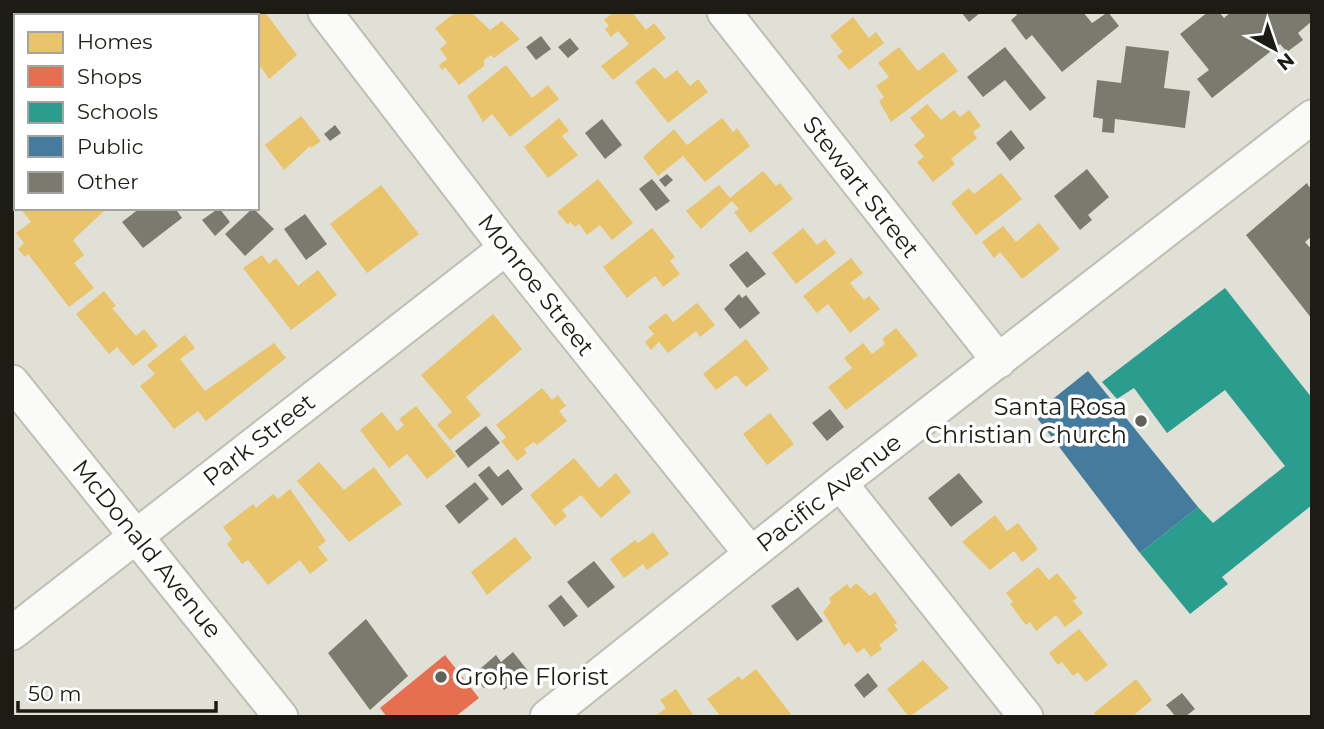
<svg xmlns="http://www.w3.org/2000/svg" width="1324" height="729" viewBox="0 0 1324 729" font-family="Montserrat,sans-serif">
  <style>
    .homes { fill: #e9c46a }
    .shops { fill: #e76f51 }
    .schools { fill: #2a9d8f }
    .public { fill: #457b9d }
    .building { fill: #7a7a6e }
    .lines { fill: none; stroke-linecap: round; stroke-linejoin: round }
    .minor-casing { stroke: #bebeb5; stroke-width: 37 }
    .minor { stroke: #fafaf9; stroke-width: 33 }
    .poi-dot { fill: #616159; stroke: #fff; stroke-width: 2.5 }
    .labels { text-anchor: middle; stroke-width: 7; stroke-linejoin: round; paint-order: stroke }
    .street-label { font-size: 24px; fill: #1c1c15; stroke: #fff }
    .poi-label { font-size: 24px; fill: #1c1c15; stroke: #fff; text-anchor: end }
  </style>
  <rect width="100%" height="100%" fill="#e0e0d6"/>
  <!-- homes -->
  <path class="homes" d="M 251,12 L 265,12 L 297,55 L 269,79 L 261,67 L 257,70 L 257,16 L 247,16 Z
    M 456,12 L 471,12 L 490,30 L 502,21 L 520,39 L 494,58 L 491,55 L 484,60 L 484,66 L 459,85 L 445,67 L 442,70 L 439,65 L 447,59 L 440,49 L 447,43 L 435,28 Z
    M 614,12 L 632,12 L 646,30 L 654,23 L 666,38 L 613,80 L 601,66 L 629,44 L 618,31 L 611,37 L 605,29 L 609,26 L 604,20 Z
    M 853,17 L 869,38 L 876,32 L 884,43 L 849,70 L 837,56 L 843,52 L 830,36 Z
    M 899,47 L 918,71 L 943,52 L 958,71 L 891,122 L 879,101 L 884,97 L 876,86 L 889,77 L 878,63 Z
    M 506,65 L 532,98 L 548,85 L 559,99 L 510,137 L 492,114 L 483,122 L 467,96 Z
    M 654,67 L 665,79 L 677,70 L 690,86 L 698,79 L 708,92 L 668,123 L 635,82 Z
    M 927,104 L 941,120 L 954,110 L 960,117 L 969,110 L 981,126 L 973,132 L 977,138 L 951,159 L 955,164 L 933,182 L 917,162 L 924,157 L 914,145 L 925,136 L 910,118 Z
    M 301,116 L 321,141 L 311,148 L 310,146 L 284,170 L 265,145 Z
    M 559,118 L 569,131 L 562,136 L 578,155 L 548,178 L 524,147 Z
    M 722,118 L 733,132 L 737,128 L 750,146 L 705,182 L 683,156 L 658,176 L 643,157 L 674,129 L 687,145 Z
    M 763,171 L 776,186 L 780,183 L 793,199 L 750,233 L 734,212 L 739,209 L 732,201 L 701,229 L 686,211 L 719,185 L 730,198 Z
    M 1001,173 L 1022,199 L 976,235 L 951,203 L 969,188 L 974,194 Z
    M 598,179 L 633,223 L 612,240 L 600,225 L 587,235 L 579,224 L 575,227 L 570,222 L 568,225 L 557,212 Z
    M 381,185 L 419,234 L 367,273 L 330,224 Z
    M 20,208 L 105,210 L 73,240 L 84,255 L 74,263 L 94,288 L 69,307 L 28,254 L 25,257 L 18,249 L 24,243 L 16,233 L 31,222 Z
    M 1039,223 L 1060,249 L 1022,279 L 1000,252 L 994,258 L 982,242 L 1003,226 L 1016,242 Z
    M 652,228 L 675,257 L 670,261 L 680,274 L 663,287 L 655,276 L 627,298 L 603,267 Z
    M 803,228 L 817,245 L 825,239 L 836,253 L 796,284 L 772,253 Z
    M 262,255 L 269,264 L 276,258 L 298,286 L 318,270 L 337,295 L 291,330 L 243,268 Z
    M 851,258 L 863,273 L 850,283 L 864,300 L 869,296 L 880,309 L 850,333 L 828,304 L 817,313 L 803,296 Z
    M 104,291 L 116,306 L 112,308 L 136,336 L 144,329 L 158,346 L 133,366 L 117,347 L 109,354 L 76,314 Z
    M 697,303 L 715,325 L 700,337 L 696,331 L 668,353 L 659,342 L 651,350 L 645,342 L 654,334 L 648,327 L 666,313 L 673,322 Z
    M 493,314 L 522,349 L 466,397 L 481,415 L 450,440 L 437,425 L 452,412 L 421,375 Z
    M 896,328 L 918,355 L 846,410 L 828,387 L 852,368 L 844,358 L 863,343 L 872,354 L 885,344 L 882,339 Z
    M 185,335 L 195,348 L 180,359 L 205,391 L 274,343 L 286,358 L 206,421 L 198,411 L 174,429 L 140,386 L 155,374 L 147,365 Z
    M 746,339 L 769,369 L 746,387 L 736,375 L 716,390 L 703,374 Z
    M 542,388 L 552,400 L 558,395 L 566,406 L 559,411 L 567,421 L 537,445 L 534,442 L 524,449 L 527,453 L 517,461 L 501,441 L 506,437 L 496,425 Z
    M 416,406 L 456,456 L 427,479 L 407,454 L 389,468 L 360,430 L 382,412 L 397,431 L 404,425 L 399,419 Z
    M 770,413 L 794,444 L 767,465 L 743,434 Z
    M 574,458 L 599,488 L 616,473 L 631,492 L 601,518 L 581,495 L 562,510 L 567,516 L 555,526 L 530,495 Z
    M 319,462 L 344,490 L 374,467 L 402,504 L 349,542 L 297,481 Z
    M 290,489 L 326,541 L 318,547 L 328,560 L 310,574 L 300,560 L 268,585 L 248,560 L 242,564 L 227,544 L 232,539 L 223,527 L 253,504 L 256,508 L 273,494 L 278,499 Z
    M 995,515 L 1007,531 L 1018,523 L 1038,549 L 1022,562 L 1014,551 L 990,570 L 962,542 Z
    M 653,532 L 669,554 L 647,570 L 643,564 L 624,578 L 610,559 L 635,540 L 638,543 Z
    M 515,537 L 532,558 L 487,595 L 471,572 Z
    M 1038,567 L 1049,580 L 1057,573 L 1077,598 L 1073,601 L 1083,613 L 1065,627 L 1056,615 L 1036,631 L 1030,622 L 1026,625 L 1010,604 L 1013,602 L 1006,593 Z
    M 856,583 L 870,596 L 875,592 L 897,623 L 894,625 L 898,630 L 879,645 L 882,649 L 871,657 L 864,648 L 857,653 L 849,642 L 844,646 L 823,612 L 831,602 L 829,598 L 847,584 L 850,589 Z
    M 1079,629 L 1108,665 L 1086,682 L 1078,672 L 1073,676 L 1062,662 L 1058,665 L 1049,653 Z
    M 923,660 L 949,688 L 909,717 L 887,689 Z
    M 756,669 L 793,717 L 721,717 L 707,699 L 739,676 L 742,680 Z
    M 1136,679 L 1152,700 L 1135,714 L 1137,717 L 1097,717 L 1094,713 Z
    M 676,689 L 693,715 L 654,717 L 666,708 L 660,700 Z"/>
  <!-- shops -->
  <path class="shops" d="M 445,655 L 479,698 L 455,717 L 387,717 L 380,708 Z"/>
  <!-- schools -->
  <path class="schools" d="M 1225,288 L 1312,398 L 1312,505 L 1222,577 L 1228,584 L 1190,614 L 1140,553 L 1198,507 L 1213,523 L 1285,466 L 1225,390 L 1167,433 L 1134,388 L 1117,399 L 1102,382 Z"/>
  <!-- public -->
  <path class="public" d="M 1088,371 L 1198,507 L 1140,553 L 1034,414 Z"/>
  <!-- building -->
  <path class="building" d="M 961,12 L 981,12 L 969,22 Z
    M 1015,12 L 1083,12 L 1092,23 L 1108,12 L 1119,26 L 1062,72 L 1032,35 L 1026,40 L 1011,20 L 1017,15 Z
    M 1208,12 L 1219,12 L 1224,18 L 1231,12 L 1312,12 L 1312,21 L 1298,33 L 1303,40 L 1287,52 L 1280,44 L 1212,98 L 1197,79 L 1209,70 L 1180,34 Z
    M 541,36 L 551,49 L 536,60 L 526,47 Z
    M 570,38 L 579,49 L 568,58 L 558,47 Z
    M 1126,46 L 1169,51 L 1164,88 L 1190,91 L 1185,128 L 1115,119 L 1114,133 L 1102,132 L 1103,119 L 1093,117 L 1097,80 L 1121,83 Z
    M 1005,47 L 1046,98 L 1030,111 L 1005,80 L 983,97 L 967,77 Z
    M 602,119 L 622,145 L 605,159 L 585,133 Z
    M 335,125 L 341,133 L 330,141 L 324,134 Z
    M 1011,130 L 1025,148 L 1010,161 L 996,143 Z
    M 1087,169 L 1109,197 L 1088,215 L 1092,220 L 1080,230 L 1054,196 Z
    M 667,174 L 673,180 L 665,187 L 659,180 Z
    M 652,179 L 670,201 L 656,211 L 639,189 Z
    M 1307,183 L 1309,187 L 1312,185 L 1312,236 L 1305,242 L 1312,250 L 1312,319 L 1246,235 Z
    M 140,208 L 175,208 L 182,218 L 143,248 L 122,222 Z
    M 219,208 L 230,222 L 215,236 L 202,220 Z
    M 253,208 L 274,229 L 245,256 L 225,234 Z
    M 305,214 L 327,244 L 306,260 L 284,229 Z
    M 747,251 L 766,274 L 747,288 L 729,265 Z
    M 739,294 L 742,298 L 746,295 L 760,313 L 740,329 L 724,309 Z
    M 830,409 L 844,427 L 827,441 L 812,423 Z
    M 486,426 L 500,443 L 468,468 L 455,451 Z
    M 489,466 L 498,477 L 508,469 L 523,489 L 502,506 L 478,475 Z
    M 959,473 L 983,502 L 951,527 L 928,498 Z
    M 475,482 L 489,499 L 459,524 L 445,506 Z
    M 594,561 L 615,587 L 588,608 L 567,582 Z
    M 798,587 L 823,621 L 797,641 L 771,606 Z
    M 561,595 L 578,616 L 564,627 L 548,606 Z
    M 366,619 L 408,676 L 370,710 L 328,653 Z
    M 513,652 L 528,671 L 504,690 L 495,679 L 484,688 L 473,675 L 496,655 L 501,662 Z
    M 868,673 L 878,686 L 864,698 L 854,685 Z
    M 1182,693 L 1195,709 L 1185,717 L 1176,717 L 1166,705 Z"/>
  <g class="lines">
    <!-- minor casing -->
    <g class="minor-casing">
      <path id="minor" d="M 325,12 L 506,248 L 751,554
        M 724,12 L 999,361
        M 155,16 L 159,12
        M 12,129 L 16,126
        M 12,382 L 281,717
        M 840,483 L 1026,717
        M 12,633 L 506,248
        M 547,717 L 840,483 L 1312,117"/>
    </g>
    <!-- minor -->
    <use href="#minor" class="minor"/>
  </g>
  <!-- markers -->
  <g class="poi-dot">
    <circle cx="1141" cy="421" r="7"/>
    <circle cx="441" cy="677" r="7"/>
  </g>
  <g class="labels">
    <!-- street labels -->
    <g class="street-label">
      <text transform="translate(861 187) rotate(52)" y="8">Stewart Street</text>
      <text transform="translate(536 285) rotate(52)" y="8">Monroe Street</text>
      <text transform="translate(259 440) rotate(-38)" y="8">Park Street</text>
      <text transform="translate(829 493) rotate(-38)" y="8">Pacific Avenue</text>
      <text transform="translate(147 549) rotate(51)" y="8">McDonald Avenue</text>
    </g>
    <!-- poi labels -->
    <g class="poi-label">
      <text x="1127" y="415">Santa Rosa<tspan x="1127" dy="28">Christian Church</tspan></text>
      <text x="455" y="685" text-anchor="start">Grohe Florist</text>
    </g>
  </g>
  <!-- border -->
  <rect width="1324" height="729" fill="none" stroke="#1c1c15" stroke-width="28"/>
  <!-- legend -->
  <rect x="14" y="14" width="245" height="196" fill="#ffffff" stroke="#a4a4a1" stroke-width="2"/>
  <rect x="28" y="32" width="35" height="21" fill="#e9c46a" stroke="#a4a4a1" stroke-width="2"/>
  <text x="77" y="49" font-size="21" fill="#1c1c15">Homes</text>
  <rect x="28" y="66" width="35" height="21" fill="#e76f51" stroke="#a4a4a1" stroke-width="2"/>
  <text x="77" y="84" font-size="21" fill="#1c1c15">Shops</text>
  <rect x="28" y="102" width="35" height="21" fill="#2a9d8f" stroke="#a4a4a1" stroke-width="2"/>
  <text x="77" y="119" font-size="21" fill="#1c1c15">Schools</text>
  <rect x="28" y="136" width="35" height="21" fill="#457b9d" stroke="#a4a4a1" stroke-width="2"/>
  <text x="77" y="154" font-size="21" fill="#1c1c15">Public</text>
  <rect x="28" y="172" width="35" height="21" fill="#7a7a6e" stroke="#a4a4a1" stroke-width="2"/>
  <text x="77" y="189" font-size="21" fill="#1c1c15">Other</text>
  <!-- north arrow -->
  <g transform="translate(1275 49) rotate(140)" stroke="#ffffff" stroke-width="5" paint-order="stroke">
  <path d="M0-5L12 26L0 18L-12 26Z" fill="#1c1c15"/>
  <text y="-10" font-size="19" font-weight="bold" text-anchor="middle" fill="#1c1c15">N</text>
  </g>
  <!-- scale -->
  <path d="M18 701v10h198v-10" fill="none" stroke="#1c1c15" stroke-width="3.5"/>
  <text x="28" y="701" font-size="21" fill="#1c1c15" stroke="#ffffff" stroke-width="5" paint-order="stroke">50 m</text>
</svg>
